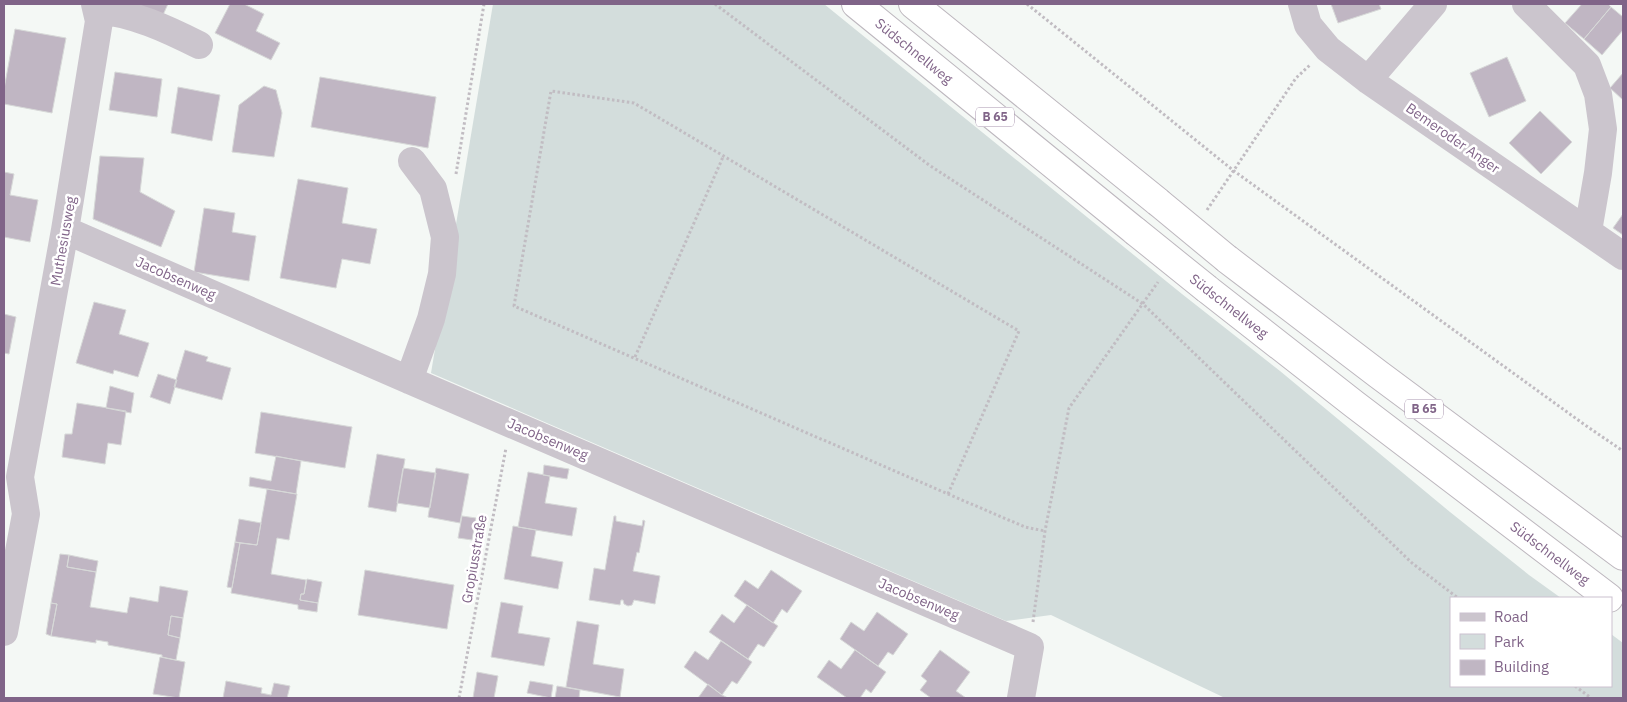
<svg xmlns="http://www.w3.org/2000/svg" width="1627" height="702" viewBox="0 0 1627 702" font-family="'IBM Plex Sans',sans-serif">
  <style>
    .green { fill: #d3dddc }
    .building { fill: #c0b6c3; stroke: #d7d9d8 }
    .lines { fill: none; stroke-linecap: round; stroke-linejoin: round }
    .highway-casing { stroke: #bdb7be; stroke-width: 30 }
    .path { stroke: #c1bcc2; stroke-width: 3; stroke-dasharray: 2.5 2.5; stroke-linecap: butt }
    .minor { stroke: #cbc5cd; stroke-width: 28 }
    .highway { stroke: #fff; stroke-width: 28 }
    .highway-bridge-casing { stroke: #bdb7be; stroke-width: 30; stroke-linecap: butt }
    .highway-bridge { stroke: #fff; stroke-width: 28 }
    .labels { text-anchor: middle; stroke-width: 5; stroke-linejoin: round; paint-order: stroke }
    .shield { fill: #fff; stroke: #a692ac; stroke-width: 1 }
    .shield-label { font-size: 12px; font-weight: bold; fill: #806488 }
    .street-label { font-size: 14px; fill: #806488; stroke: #fff }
  </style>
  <rect width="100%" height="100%" fill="#f4f8f5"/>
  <!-- green -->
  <path class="green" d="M 493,4 L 824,4 L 1182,294 L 1280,371 L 1450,512 L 1529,575 L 1561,598 L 1451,598 L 1451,686 L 1611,686 L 1611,634 L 1623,643 L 1623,698 L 1225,698 L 1051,615 L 1006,621 L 431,373 Z"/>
  <!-- building -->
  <path class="building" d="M 134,4 L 168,4 L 162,17 Z
    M 230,4 L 244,4 L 264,14 L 256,31 L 280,43 L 271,60 L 215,33 Z
    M 1331,4 L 1379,4 L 1381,9 L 1338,23 Z
    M 1582,4 L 1608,4 L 1611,7 L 1584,39 L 1565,23 Z
    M 1611,7 L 1623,17 L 1623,30 L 1602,55 L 1584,39 Z
    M 15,29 L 66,38 L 52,113 L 4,104 L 4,89 Z
    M 1507,57 L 1526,101 L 1489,117 L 1470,73 Z
    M 115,72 L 162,79 L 157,117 L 109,110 Z
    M 1623,73 L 1623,100 L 1610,88 Z
    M 320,77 L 436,97 L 428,148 L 311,127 Z
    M 264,86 L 276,90 L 282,113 L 274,157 L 232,152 L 239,105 Z
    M 178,87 L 220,95 L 212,141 L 171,133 Z
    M 1540,111 L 1572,142 L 1541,174 L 1509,143 Z
    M 100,156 L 144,158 L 140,192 L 175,211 L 161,247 L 93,219 Z
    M 4,172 L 14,174 L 10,195 L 38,200 L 30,242 L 4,237 Z
    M 298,179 L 348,188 L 342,223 L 377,229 L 370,264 L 342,259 L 336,288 L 280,278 Z
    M 204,208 L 235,213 L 232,232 L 256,236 L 249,281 L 194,272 Z
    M 1623,214 L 1623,235 L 1613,228 Z
    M 94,302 L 126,310 L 119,334 L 149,343 L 138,377 L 114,370 L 113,374 L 76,363 Z
    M 4,314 L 16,317 L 9,354 L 4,353 Z
    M 185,350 L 208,357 L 206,361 L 231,368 L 222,400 L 174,387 Z
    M 158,374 L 177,380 L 170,404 L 150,397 Z
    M 110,386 L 134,393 L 131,413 L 106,408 Z
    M 77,403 L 126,411 L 121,445 L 108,443 L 105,464 L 62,457 L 65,434 L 72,434 Z
    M 261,412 L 352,427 L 345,468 L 255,453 Z
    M 377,454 L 405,459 L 396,512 L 368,507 Z
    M 276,456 L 301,461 L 296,494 L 249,486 L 250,477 L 271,481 Z
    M 544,465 L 569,469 L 567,479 L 543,475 Z
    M 403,468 L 436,473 L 430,508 L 397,503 Z
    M 436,468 L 469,474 L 460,523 L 428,517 Z
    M 528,472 L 550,476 L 545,503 L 577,508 L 572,536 L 518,527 Z
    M 267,489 L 297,494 L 289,540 L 277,538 L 271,574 L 306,580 L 304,594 L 301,594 L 300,600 L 318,603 L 317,612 L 298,609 L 298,605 L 231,593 L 240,543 L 257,545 Z
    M 462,516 L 476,518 L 472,540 L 458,538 Z
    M 614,516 L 616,516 L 616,521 L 642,526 L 643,520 L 645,521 L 639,553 L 637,552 L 633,571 L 660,576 L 655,604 L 634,600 L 632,605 L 628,606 L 624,604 L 623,600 L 621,600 L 620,605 L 589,600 L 594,568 L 605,570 Z
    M 239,519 L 261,523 L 257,545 L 235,542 Z
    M 513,526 L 536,530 L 531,556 L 563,562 L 558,589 L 504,579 Z
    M 235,542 L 240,543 L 232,588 L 227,587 Z
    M 60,554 L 69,555 L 67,567 L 96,572 L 90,607 L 127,613 L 130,597 L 158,602 L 160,586 L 188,591 L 183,618 L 171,616 L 168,635 L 180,638 L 176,660 L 162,657 L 162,655 L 108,645 L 108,642 L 96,640 L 96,643 L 51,636 L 57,604 L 51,603 Z
    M 69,555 L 98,561 L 96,572 L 67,567 Z
    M 365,570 L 454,585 L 447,629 L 358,615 Z
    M 771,570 L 802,591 L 787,613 L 782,609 L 773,623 L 734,596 L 745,580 L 758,589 Z
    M 307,579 L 322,582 L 318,603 L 300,600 L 301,594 L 304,594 Z
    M 501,602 L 523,606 L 518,633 L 550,638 L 544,666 L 491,657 Z
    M 51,603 L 57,604 L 51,636 L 46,634 Z
    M 747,605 L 778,626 L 764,647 L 758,644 L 748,659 L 709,632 L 722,614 L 734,623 Z
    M 877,612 L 908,634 L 893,655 L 888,652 L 878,666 L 840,639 L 851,622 L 864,631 Z
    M 171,616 L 183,618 L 180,638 L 168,635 Z
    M 577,621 L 599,625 L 593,664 L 624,669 L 620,697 L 566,687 Z
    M 721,641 L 752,662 L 737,684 L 732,681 L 722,695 L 684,667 L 695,651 L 708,660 Z
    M 855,650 L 886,672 L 871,693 L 866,689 L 860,698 L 847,698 L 817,677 L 829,660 L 841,669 Z
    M 940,650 L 970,672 L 956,691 L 966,698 L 931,698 L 920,690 L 927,681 L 921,676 Z
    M 160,657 L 185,662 L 179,698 L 153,694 Z
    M 477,672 L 498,676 L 494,698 L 473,698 Z
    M 226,681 L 262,688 L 261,693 L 271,695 L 274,683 L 290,686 L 287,698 L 289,698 L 223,698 Z
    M 530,681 L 553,685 L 551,698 L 527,693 Z
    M 708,684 L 722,695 L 728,698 L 698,698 Z
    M 557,686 L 580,690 L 579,698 L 555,698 Z"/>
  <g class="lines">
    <!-- highway casing -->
    <g class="highway-casing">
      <path id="highway" d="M 856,4 L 1135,231
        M 913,4 L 1158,202
        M 1227,259 L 1378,374 L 1623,556
        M 1207,289 L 1354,404 L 1609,598"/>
    </g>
    <!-- path -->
    <path class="path" d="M 715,4 L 929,165 L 1143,304 L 1412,563 L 1458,598
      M 1027,4 L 1234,171 L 1585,425 L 1623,451
      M 456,174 L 484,4
      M 1207,210 L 1296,78 L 1310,65
      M 635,357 L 723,157
      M 948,494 L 1019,331 L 634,103 L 551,91 L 514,306 L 948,494 L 1025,527 L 1045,531
      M 1033,622 L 1045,531 L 1069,408 L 1158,282
      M 1575,686 L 1591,698
      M 459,698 L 506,448"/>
    <!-- minor -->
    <path class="minor" d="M 1302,4 L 1308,25 L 1328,49 L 1368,80 L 1623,256
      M 1526,4 L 1587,65 L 1598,94 L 1603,129 L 1598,173 L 1588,231
      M 97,10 C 133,13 167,29 199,45
      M 1368,80 L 1433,4
      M 65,230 L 409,380 L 1030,647 L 1021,698
      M 409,380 L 431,319 L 442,274 L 445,237 L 433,189 L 412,161
      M 4,632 L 26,514 L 20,477 L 65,230 L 99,21 L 95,4"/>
    <!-- highway -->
    <use href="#highway" class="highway"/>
    <!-- highway-bridge casing -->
    <g class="highway-bridge-casing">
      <path id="highway-bridge" d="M 1158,202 L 1227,259
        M 1135,231 L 1207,289"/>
    </g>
    <!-- highway-bridge -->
    <use href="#highway-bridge" class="highway-bridge"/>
  </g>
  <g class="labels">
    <!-- shield labels -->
    <g class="shield">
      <rect x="976" y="107.5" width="38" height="19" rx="4"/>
      <rect x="1405" y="399.5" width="38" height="19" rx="4"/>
    </g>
    <g class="shield-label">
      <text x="995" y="121">B 65</text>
      <text x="1424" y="413">B 65</text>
    </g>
    <!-- street labels -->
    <g class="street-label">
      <text transform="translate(914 51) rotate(39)" y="5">Südschnellweg</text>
      <text transform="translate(1453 138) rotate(35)" y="5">Bemeroder Anger</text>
      <text transform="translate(63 241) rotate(-80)" y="5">Muthesiusweg</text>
      <text transform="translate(176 278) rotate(24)" y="5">Jacobsenweg</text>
      <text transform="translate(1229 306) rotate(38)" y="5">Südschnellweg</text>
      <text transform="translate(548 439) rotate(23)" y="5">Jacobsenweg</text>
      <text transform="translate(1550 553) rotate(37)" y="5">Südschnellweg</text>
      <text transform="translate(474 559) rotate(-80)" y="5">Gropiusstraße</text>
      <text transform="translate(919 599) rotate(23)" y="5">Jacobsenweg</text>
    </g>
  </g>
  <!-- border -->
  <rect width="1627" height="702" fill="none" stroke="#806488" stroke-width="10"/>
  <!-- legend -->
  <rect x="1450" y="597" width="162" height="90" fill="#ffffff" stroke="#ccc1cf"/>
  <rect x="1460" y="613" width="25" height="8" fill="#cbc5cd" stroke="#ccc1cf"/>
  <text x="1494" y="622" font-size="15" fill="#806488">Road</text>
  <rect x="1460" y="634" width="25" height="15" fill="#d3dddc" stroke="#ccc1cf"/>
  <text x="1494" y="647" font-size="15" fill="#806488">Park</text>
  <rect x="1460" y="660" width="25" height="15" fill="#c0b6c3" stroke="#ccc1cf"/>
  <text x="1494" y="672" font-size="15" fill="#806488">Building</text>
</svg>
